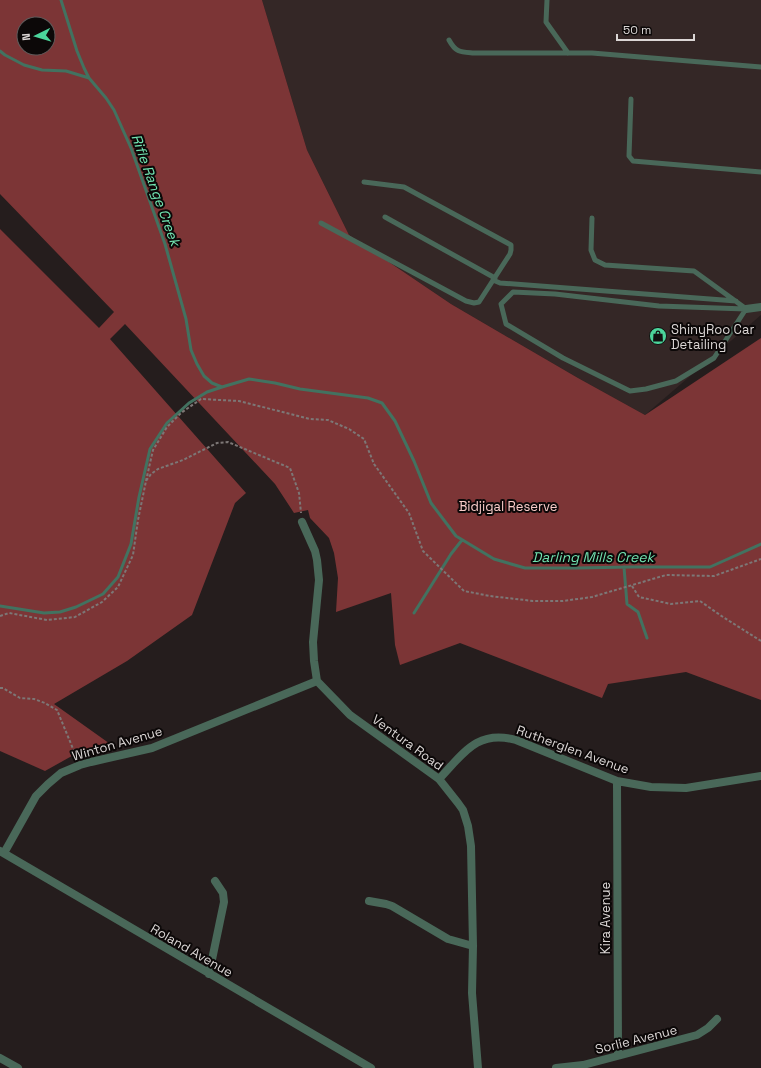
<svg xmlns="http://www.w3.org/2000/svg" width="761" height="1068" viewBox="0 0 761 1068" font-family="'Space Grotesk',sans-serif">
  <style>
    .built { fill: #342726 }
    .forest { fill: #7c3536; fill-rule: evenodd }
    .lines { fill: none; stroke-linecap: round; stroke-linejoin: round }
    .stream { stroke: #427260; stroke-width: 3 }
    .path { stroke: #7d7776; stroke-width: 2; stroke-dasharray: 3 2; stroke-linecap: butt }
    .service { stroke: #496859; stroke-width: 5 }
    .minor { stroke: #496859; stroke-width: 8 }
    .labels { text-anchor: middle; stroke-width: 4; stroke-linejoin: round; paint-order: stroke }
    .poi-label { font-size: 13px; fill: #dbd6d5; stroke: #0c0808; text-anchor: start }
    .park-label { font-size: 13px; fill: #f9ccc9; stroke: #0c0808 }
    .street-label { font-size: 13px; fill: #dbd6d5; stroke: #0c0808 }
    .water-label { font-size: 14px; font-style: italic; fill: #72e4b1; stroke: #0c0808 }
  </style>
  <rect width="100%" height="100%" fill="#251d1d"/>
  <!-- built -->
  <path class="built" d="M 262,0 L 761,0 L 761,315 L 645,415 L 578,378 L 451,304 L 349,235 L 307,150 Z"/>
  <!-- forest -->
  <path class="forest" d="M 0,0 L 262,0 L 307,150 L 349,235 L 451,304 L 578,378 L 645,415 L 761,338 L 761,700 L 686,672 L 608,684 L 602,698 L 460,643 L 400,665 L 395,645 L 391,593 L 336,612 L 338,578 L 334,553 L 329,538 L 310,518 L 308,510 L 294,513 L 275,484 L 125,324 L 110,339 L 246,493 L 235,503 L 192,615 L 127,661 L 54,704 L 113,746 L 79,752 L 45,771 L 0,751 L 0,229 L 99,328 L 114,312 L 0,194 ZM 24,24 L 48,24 L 48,48 L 24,48 Z"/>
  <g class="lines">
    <!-- stream -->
    <path class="stream" d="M 61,0 L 77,51 L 84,68 L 89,78 L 106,98 L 114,110 L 131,148 L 165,244 L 186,319 L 191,350 L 197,364 L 204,376 L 212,383 L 222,387
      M 0,51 L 5,55 L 24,65 L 42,70 L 66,71 L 89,78
      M 624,567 L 627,604 L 638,612 L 647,638
      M 0,606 L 44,613 L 60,612 L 76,607 L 103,594 L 118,577 L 131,544 L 139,497 L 150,449 L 167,423 L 189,403 L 207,392 L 222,387 L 249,379 L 275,383 L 300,389 L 368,398 L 382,403 L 395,421 L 414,461 L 431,503 L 456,536 L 494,559 L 525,568 L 577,568 L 631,567 L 710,567 L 761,544
      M 414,613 L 451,554 L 462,540"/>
    <!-- path -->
    <path class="path" d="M 146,481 L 153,450 L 167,427 L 181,413 L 201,399 L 239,401 L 310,419 L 328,420 L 349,429 L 364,439 L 374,464 L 409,513 L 423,551 L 464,591 L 490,596 L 533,601 L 563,601 L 592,597 L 666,575 L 714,576 L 761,559
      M 632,586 L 639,597 L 671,604 L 700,601 L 723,617 L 761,641
      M 0,616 L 9,613 L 47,620 L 75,617 L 102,602 L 118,587 L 133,555 L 138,520 L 146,481 L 151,474 L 158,469 L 183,460 L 217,443 L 228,442 L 290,468 L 299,493 L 301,513
      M 0,688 L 3,688 L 20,698 L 34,699 L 45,703 L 57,710 L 76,756"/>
    <!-- service -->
    <path class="service" d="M 547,0 L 546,22 L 568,53
      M 449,40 C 456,53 461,52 474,53 L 592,53 L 761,67
      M 631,99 L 629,156 L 633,161 L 761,172
      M 385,217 L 495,278
      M 592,218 L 591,250 L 595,260 L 605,265 L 694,271 L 745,308
      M 321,223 L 466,301 L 474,303 L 479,302 L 510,254 L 511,250 L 511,245 L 404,187 L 364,182
      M 493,280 L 500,283 L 736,301
      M 513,292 L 555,294 L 659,306 L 746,309 L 714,358 L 676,381 L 646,389 L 630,391 L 563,358 L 506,324 L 501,304 Z"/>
    <!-- minor -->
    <path class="minor" d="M 746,309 L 761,307
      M 302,522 L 315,551 L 317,560 L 319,580 L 313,642 L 314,661 L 317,681 L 350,715 L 439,779 L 458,803 L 463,810 L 468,826 L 471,846 L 473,946 L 472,993 L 478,1068
      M 439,779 C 463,754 477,729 516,740 L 617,781 L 651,787 L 686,788 L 761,776
      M 617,781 L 618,1055
      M 0,851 L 371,1068
      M 4,853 L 36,796 L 48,784 L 61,773 L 80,765 L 91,762 L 152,748 L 317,681
      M 369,901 L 386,904 L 392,906 L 448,939 L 473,946
      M 209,974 L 224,902 L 223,893 L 215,881
      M 0,1058 L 18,1068
      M 556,1068 L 583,1065 L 697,1035 L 708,1028 L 717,1019"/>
  </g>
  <!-- icons -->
  <defs>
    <g id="shop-disc" transform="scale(0.9)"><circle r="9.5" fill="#4bd49b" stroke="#0c0808"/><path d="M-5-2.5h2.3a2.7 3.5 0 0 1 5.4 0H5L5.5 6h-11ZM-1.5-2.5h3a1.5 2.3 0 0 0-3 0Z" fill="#111"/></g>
  </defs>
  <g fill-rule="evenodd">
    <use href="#shop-disc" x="658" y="336"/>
  </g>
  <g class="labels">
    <!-- poi labels -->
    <g class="poi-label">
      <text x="671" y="334">ShinyRoo Car<tspan x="671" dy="15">Detailing</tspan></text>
    </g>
    <!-- park labels -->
    <g class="park-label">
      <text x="508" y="511">Bidjigal Reserve</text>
    </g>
    <!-- street labels -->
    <g class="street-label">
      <text transform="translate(408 742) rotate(36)" y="5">Ventura Road</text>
      <text transform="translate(117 743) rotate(-16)" y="5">Winton Avenue</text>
      <text transform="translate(573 749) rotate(20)" y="5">Rutherglen Avenue</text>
      <text transform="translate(605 918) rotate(-90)" y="5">Kira Avenue</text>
      <text transform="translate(192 950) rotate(30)" y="5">Roland Avenue</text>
      <text transform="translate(636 1039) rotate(-14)" y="5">Sorlie Avenue</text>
    </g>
    <!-- water labels -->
    <g class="water-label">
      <text transform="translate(156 190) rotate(70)" y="5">Rifle Range Creek</text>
      <text x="593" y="562">Darling Mills Creek</text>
    </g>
  </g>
  <!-- north arrow -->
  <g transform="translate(36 36) rotate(265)"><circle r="19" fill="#0c0808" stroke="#5f5a5a"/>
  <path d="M0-3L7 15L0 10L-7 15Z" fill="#4bd49b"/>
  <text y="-6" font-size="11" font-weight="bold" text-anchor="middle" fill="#dbd6d5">N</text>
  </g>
  <!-- scale -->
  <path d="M617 34v6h77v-6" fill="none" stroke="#dbd6d5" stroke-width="2"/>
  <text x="623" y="34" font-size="12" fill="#dbd6d5" stroke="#0c0808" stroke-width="3" paint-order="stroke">50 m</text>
</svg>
